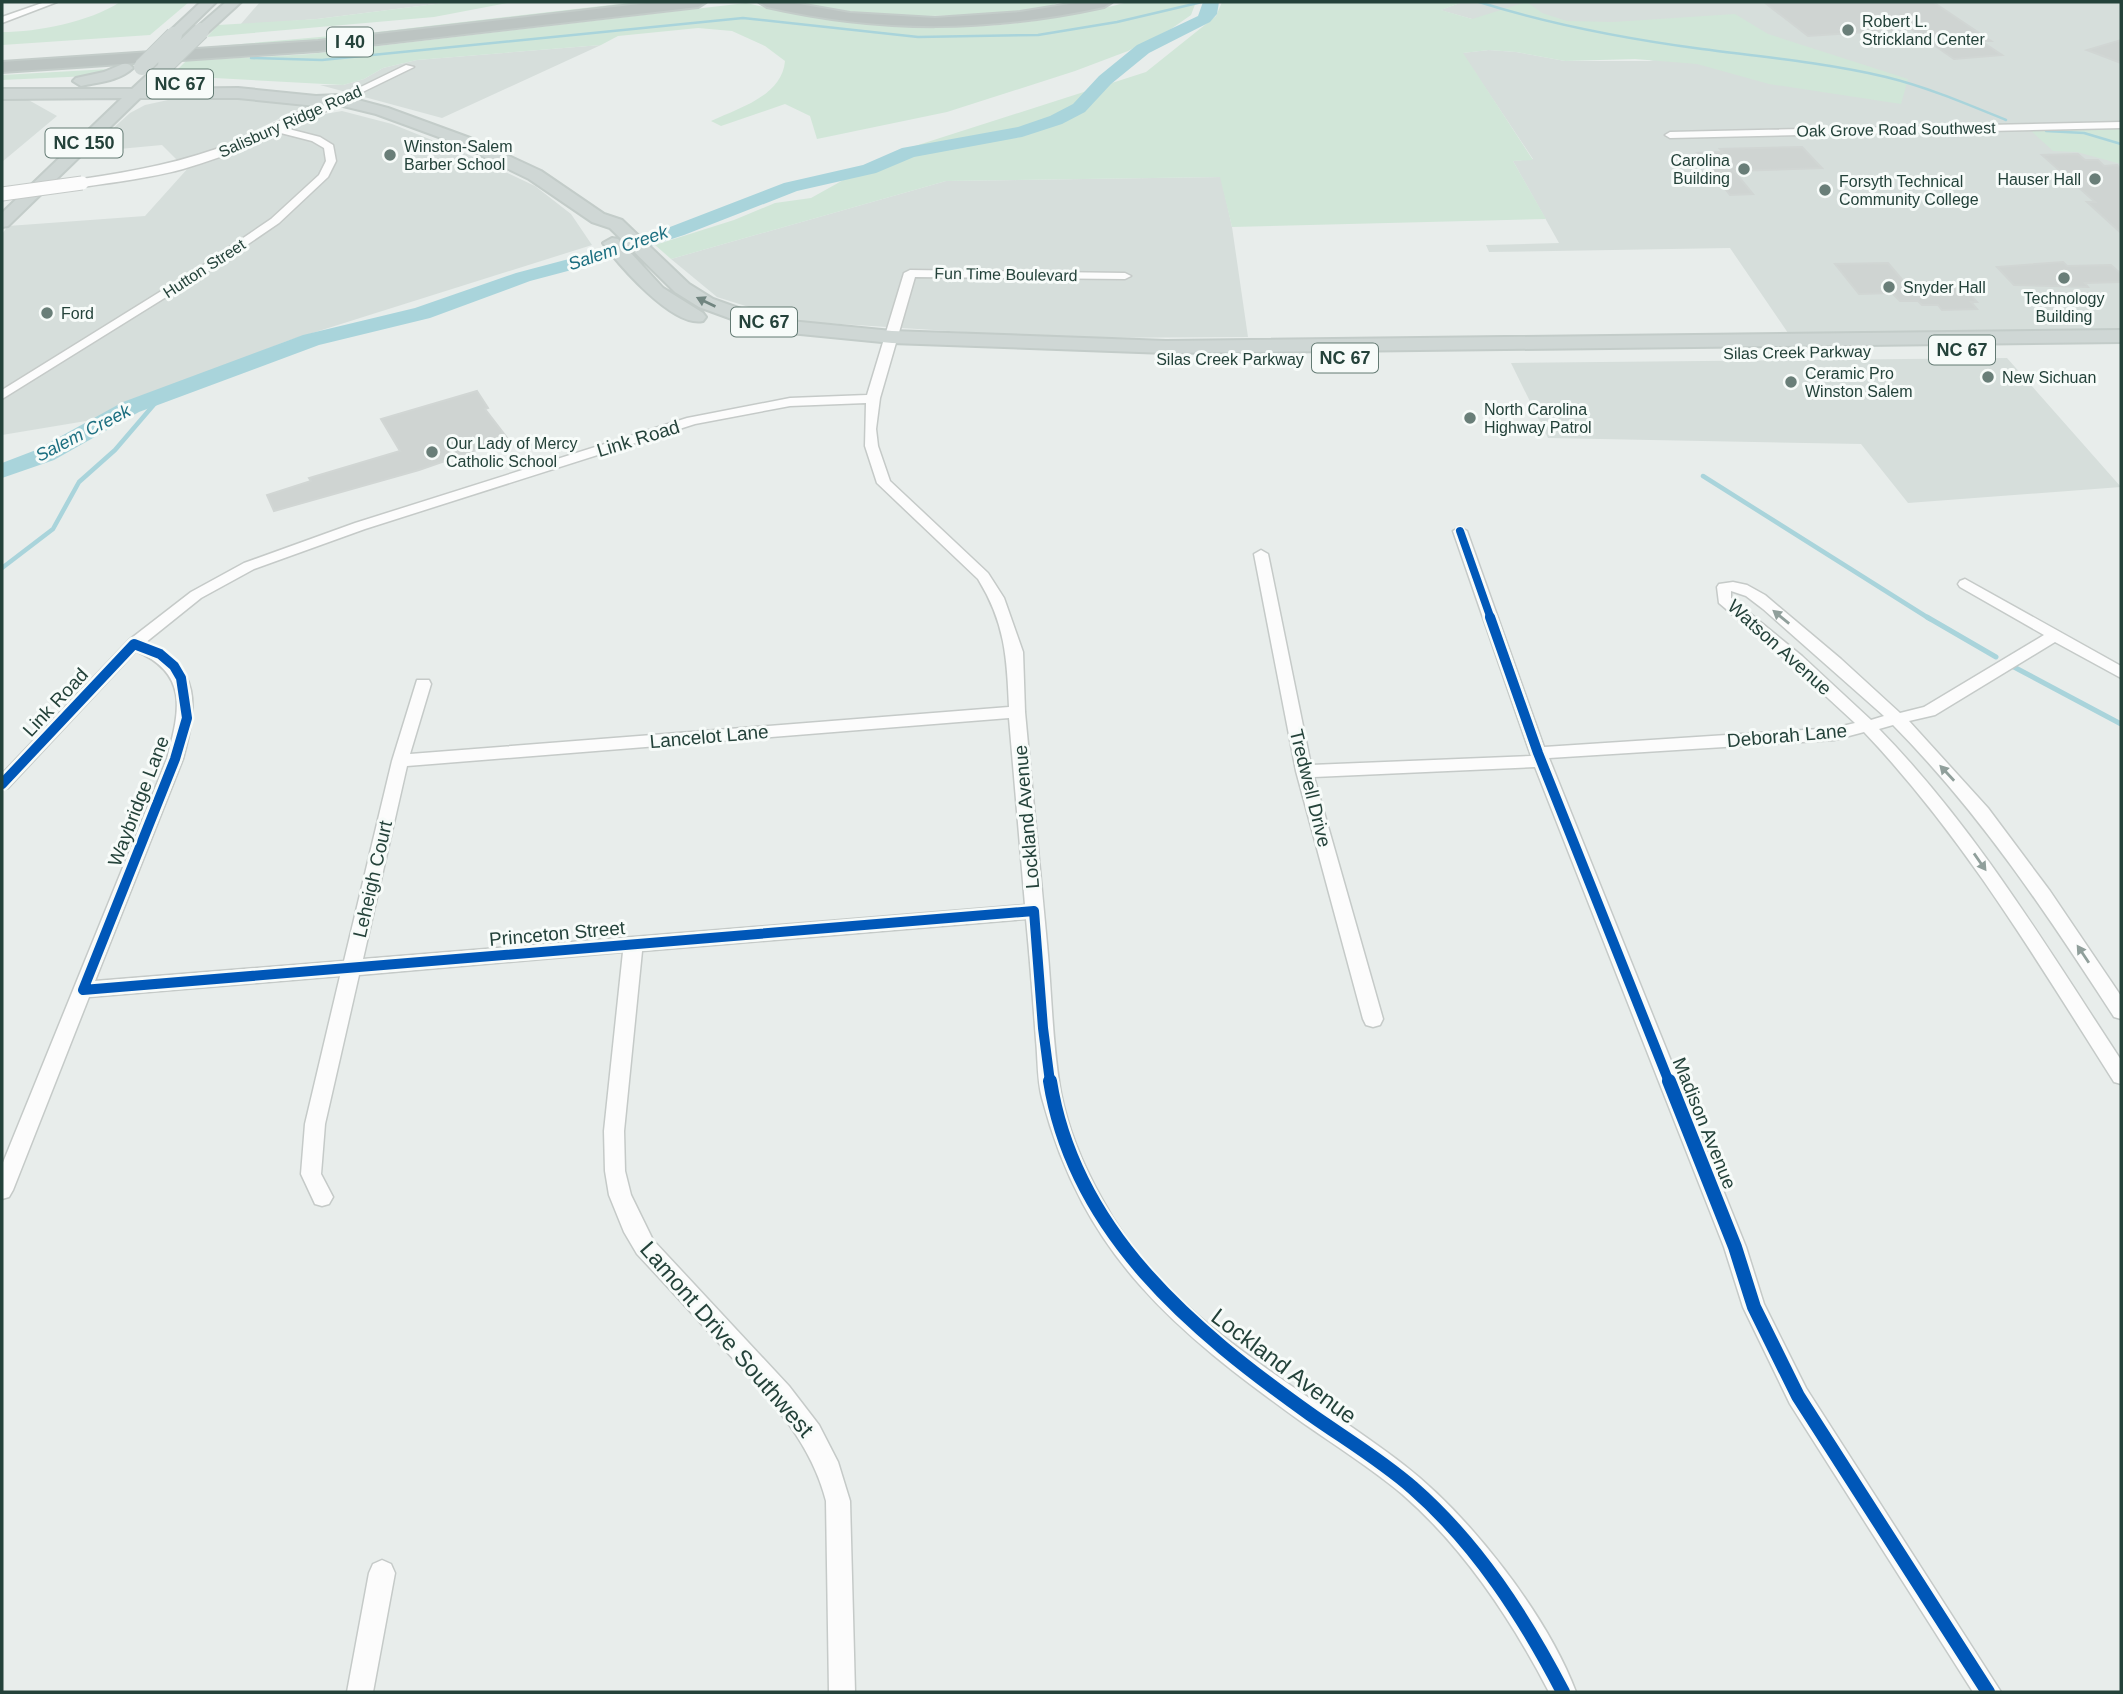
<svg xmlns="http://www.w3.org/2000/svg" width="2123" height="1694" viewBox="0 0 2123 1694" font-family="Helvetica,sans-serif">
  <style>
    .built { fill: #d6dedb }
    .green { fill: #d1e6d8 }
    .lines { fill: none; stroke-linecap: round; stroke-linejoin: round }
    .stream-far2 { stroke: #a9d4db; stroke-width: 2.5 }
    .stream-far1 { stroke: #a9d4db; stroke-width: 4.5 }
    .stream { stroke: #a9d4db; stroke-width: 5 }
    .river { fill: #a9d4db; fill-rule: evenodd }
    .building { fill: #cfd4d2; stroke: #d1d6d4; stroke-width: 2 }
    .minor-casing { stroke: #c5cac8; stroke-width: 3 }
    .tertiary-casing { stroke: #c5cac8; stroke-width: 3 }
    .primary-casing { stroke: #c3ccc9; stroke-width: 4 }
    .motorway-casing { stroke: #c3ccc9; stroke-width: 4 }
    .minor { fill: #fcfcfc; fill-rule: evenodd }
    .tertiary { fill: #fcfcfc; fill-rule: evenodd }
    .primary { fill: #cfd7d5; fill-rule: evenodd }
    .motorway { fill: #bcc4c2; fill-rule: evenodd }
    .tertiary-bridge-casing { stroke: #c5cac8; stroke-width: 15; stroke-linecap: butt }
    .primary-bridge-casing { stroke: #c3ccc9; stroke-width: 18; stroke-linecap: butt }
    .tertiary-bridge { stroke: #fcfcfc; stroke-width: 13 }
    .primary-bridge { stroke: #cfd7d5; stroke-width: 16 }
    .cycleway-far2-casing { stroke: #f7fbf9; stroke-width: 11 }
    .cycleway-far1-casing { stroke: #f7fbf9; stroke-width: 15 }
    .cycleway-casing { stroke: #f7fbf9; stroke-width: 18 }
    .cycleway-far2 { stroke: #0057b8; stroke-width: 8 }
    .cycleway-far1 { stroke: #0057b8; stroke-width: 10 }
    .cycleway { stroke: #0057b8; stroke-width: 14 }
    .oneway { fill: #718580 }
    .oneway2 { fill: #909f9b }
    .poi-dot { fill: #697e78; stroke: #f7fbf9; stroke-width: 2.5 }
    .labels { text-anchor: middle; stroke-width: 6; stroke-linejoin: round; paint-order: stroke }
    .far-poi-label { font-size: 16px; fill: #24423a; stroke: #f7fbf9; text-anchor: start }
    .far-street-label { font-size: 16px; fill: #24423a; stroke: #f7fbf9 }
    .shield { fill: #f7fbf9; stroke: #637a73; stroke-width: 2 }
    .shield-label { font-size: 18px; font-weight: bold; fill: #24423a }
    .far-water-label { font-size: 18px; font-style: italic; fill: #1c6f80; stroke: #f7fbf9 }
    .street-label { font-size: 19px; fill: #24423a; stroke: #f7fbf9 }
    .near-street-label { font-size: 23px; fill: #24423a; stroke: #f7fbf9 }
  </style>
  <rect width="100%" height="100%" fill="#e8edeb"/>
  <!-- built -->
  <path class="built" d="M 260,2 L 451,2 L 317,19 L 240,25 Z
    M 1463,2 L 2121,2 L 2121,329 L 1788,333 L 1730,248 L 1489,252 L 1486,245 L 1559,243 L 1513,161 L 1533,159 L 1462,53 L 1489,50 L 1516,52 L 1565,61 L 1654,61 L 1479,21 L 1440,10 Z
    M 601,45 L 442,118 L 320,85 L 343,85 L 364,79 L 383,68 L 417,60 Z
    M 25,98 L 57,116 L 2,162 L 2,99 Z
    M 196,98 L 254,99 L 305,106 L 211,152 L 178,161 L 162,145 L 87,152 L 130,113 L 145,105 L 168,100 Z
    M 342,111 L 392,124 L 469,155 L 535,186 L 571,214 L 592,245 L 287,341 L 92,420 L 2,435 L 2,234 L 8,226 L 145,216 L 189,167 L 314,116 Z
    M 1221,177 L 1232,227 L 1248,337 L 1057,338 L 794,321 L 717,297 L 671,259 L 946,181 Z
    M 2007,358 L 2121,487 L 1908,503 L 1861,444 L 1548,438 L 1511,363 Z"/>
  <!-- green -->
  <path class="green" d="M 120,2 L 189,2 L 150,35 L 2,45 L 2,32 C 38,32 89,22 120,2 Z
    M 451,2 L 513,2 L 434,17 L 207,37 L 218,25 L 317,19 Z
    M 636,2 L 664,2 L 377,36 L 192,52 L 195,48 L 377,32 Z
    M 791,2 L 1060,2 C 1039,12 1009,12 986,14 C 920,18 855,17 791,2 Z
    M 1128,2 L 1196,2 L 1191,15 L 1171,29 L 1128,51 L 1075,71 L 947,112 L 817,139 L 810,116 L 785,104 L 721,126 L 711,121 C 739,108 782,96 785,61 L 765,46 L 732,31 L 698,28 L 618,36 L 601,45 L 417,60 L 383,68 L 364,79 L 343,85 L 178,76 L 177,70 L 186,61 L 310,54 L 746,3 C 878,34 996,37 1128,2 Z
    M 1222,2 L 1458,2 L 1460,3 L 1441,10 L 1472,19 L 1527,2 L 1542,13 L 1567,21 L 1613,22 L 1735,14 L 1768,34 L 1908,79 L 1901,104 L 1769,84 L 1697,64 L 1635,59 L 1565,61 L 1516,52 L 1489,50 L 1463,53 L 1533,160 L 1513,161 L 1546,219 L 1232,227 L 1220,177 L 946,181 L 671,259 L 655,245 L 734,220 L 775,203 L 811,198 L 890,154 L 1146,72 L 1216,16 Z
    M 109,69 L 90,76 L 2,80 L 2,75 Z
    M 2121,129 L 2121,164 L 2077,152 L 2053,151 L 2030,130 Z"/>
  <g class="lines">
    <!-- stream-far2 -->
    <path class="stream-far2" d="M 1479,2 C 1552,25 1627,39 1702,49 C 1764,57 1826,63 1886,77 C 1927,87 1967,104 2006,120
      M 251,58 L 322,60 L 743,18 L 918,37 L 1038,35 L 1117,22 L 1202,2
      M 2046,131 L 2084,133 L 2121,144"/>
    <!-- stream-far1 -->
    <path class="stream-far1" d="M 1703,476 L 1930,619
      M 2,568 L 53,529 L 79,482 L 115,450 L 163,394"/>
    <!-- stream -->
    <path class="stream" d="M 1927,617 L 1996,657
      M 2012,666 L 2121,724"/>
    <!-- river -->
    <path class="river" d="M 1203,2 L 1219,2 L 1217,14 L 1210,22 L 1149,53 L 1111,84 L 1085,112 L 1062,124 L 1022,137 L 914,157 L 876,173 L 797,191 L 684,235 L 598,263 L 530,281 L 430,318 L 319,345 L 139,412 L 54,460 L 2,478 L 2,463 L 36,450 L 123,402 L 303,335 L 415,308 L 516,273 L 584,255 L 670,227 L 784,183 L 863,165 L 902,148 L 1018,127 L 1050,116 L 1073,104 L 1099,76 L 1137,45 L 1198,16 Z"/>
  </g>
  <!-- building -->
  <path class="building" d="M 1764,2 L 1933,2 L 1991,41 L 1981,41 L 2002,55 L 1954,59 L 1911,29 L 1808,36 Z
    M 2121,40 L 2121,63 L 2087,50 Z
    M 1802,147 L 1822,168 L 1734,171 L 1753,194 L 1730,195 L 1697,153 L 1723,152 L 1720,149 Z
    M 2078,154 L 2085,160 L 2098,160 L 2104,166 L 2117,165 L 2121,169 L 2121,233 L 2087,202 L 2095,202 L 2042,155 Z
    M 2063,262 L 2067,266 L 2111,265 L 2121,274 L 2121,282 L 2085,283 L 2088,287 L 2014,285 L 1997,267 Z
    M 1888,263 L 1905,283 L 1920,282 L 1925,287 L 1963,286 L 1977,302 L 1971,302 L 1977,309 L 1942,310 L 1938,305 L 1922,305 L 1918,301 L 1900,301 L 1892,293 L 1859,294 L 1835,264 Z
    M 477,391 L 488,408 L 485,409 L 508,439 L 419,470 L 274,511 L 267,495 L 311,481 L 309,478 L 400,451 L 381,419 Z"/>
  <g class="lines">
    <!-- minor casing -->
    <g class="minor-casing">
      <path id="minor" d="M 45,2 L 57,2 L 2,23 L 2,17 Z
        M 406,65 L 414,67 L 342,102 L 334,100 Z
        M 2121,122 L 2121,128 L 1670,138 L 1665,135 L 1670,132 Z
        M 277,126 L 320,137 L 333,145 L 336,161 L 328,177 L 279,223 L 216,266 L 2,399 L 2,390 L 208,262 L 271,219 L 319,175 L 326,161 L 324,148 L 312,141 L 273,131 L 273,127 Z
        M 910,270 L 1125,273 L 1131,276 L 1125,279 L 915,277 L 880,398 L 876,429 L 878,446 L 890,481 L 988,573 L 1004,598 L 1023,652 L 1025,712 C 1032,789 1040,867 1047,944 C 1052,993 1052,1045 1061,1093 C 1068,1129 1084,1167 1102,1199 C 1167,1322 1299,1384 1404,1465 C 1470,1516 1547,1615 1576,1692 L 1549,1692 C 1511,1619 1464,1548 1402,1494 C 1371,1468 1336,1446 1303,1423 C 1175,1331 1084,1257 1042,1098 C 1037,1080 1038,1059 1036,1040 C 1033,999 1030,959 1026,919 L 642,951 L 624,1131 L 625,1171 L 631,1195 L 653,1240 L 789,1386 L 819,1425 L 838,1462 L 850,1501 L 855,1692 L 829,1692 L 826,1501 C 810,1439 767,1396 725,1350 C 696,1318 667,1286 637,1254 L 624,1232 L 609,1195 L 605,1171 L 604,1131 L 623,952 L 359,975 L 325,1124 L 321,1174 L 333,1197 L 329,1204 L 322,1206 L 315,1204 L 301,1174 L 305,1124 L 340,976 L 89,997 L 13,1190 L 9,1197 L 2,1199 L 2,1165 L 167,759 C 179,712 190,674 136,651 L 8,788 L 2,790 L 2,774 L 129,640 L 191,592 L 244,563 L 355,523 L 687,418 L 790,398 L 867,395 L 904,273 ZM 866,403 L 865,446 L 877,483 L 978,579 C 1005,623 1007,657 1009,707 L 410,754 L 431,684 L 429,680 L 417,680 L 392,761 L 344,961 L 95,981 L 183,759 C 197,707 203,667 145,643 L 201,598 L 254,569 L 365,529 L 695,424 L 790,406 ZM 1009,718 L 1025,905 L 363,959 L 407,766 Z
        M 1460,527 L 1467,531 L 1544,747 L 1834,728 L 1855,723 L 1791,664 L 1719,603 L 1717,587 L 1719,584 L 1733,582 L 1747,585 L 1765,595 L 1841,659 L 1900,713 L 1924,707 L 2044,635 L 1960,587 L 1958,584 L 1960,581 L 1965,579 L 2121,666 L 2121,678 L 2055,642 L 1935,715 L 1909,721 L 1988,808 L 2050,891 L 2121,996 L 2121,1019 L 2114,1017 C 2047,914 1980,813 1893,725 L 1879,729 C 1975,827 2046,946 2121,1060 L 2121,1084 L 2114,1082 C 2037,961 1963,836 1864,732 L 1834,740 L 1549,758 L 1746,1247 L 1764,1304 L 1806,1388 L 2001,1692 L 1973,1692 L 1790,1404 L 1743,1307 L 1724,1247 L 1535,767 L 1314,777 L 1383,1019 L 1380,1025 L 1373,1027 L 1366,1025 L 1363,1019 L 1296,771 L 1254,554 L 1261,550 L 1268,554 L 1311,765 L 1531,756 L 1453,531 ZM 1731,591 L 1746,596 L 1763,609 L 1884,716 L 1871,720 L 1802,656 L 1731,598 Z
        M 382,1560 L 391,1564 L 395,1573 L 373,1692 L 347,1692 L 369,1573 L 373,1564 Z"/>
    </g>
    <!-- tertiary casing -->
    <g class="tertiary-casing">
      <path id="tertiary" d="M 339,96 L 343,97 L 343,103 C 291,128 239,153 183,169 C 150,178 116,182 82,187 L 75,183 L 82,179 C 135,171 185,162 235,142 C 269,129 303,106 339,96 Z"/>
    </g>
    <!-- primary casing -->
    <g class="primary-casing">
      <path id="primary" d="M 201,2 L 216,2 L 181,36 L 171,36 L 169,33 L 171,30 Z
        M 226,2 L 241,2 L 206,34 L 196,34 L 194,31 L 196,28 Z
        M 166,61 L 173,65 L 150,89 L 238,88 L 316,96 L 339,95 L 388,108 L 470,138 L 541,171 L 604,214 L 622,220 L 689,284 L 713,299 L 752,313 L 790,321 L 892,331 L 1166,341 L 2121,330 L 2121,342 L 1166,353 L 892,343 L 790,333 L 740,322 L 699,307 L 675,292 L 610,228 L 592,222 L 529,179 L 458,144 L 376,114 L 339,105 L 316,106 L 238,98 L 140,98 L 8,226 L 2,227 L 2,213 L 122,98 L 2,99 L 2,89 L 132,89 L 161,62 Z
        M 125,63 L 130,65 L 133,68 C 119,81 99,82 81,86 L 73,81 L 76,78 L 104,72 Z
        M 612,238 L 618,239 L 663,288 L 703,313 L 706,317 L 703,321 C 673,328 619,265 603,243 Z"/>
    </g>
    <!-- motorway casing -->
    <g class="motorway-casing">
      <path id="motorway" d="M 657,2 L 706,2 L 698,7 L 318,51 L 2,72 L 2,62 L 318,41 Z
        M 759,2 L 788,2 L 850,13 L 935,18 L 1020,12 L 1082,2 L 1112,2 L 1104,7 C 990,32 881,33 767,7 Z"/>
    </g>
    <!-- minor -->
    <use href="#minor" class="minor"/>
    <!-- tertiary -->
    <use href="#tertiary" class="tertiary"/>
    <!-- primary -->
    <use href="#primary" class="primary"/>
    <!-- motorway -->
    <use href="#motorway" class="motorway"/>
    <!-- tertiary-bridge casing -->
    <g class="tertiary-bridge-casing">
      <path id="tertiary-bridge" d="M 2,194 L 82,183"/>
    </g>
    <!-- primary-bridge casing -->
    <g class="primary-bridge-casing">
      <path id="primary-bridge" d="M 166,65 L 201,31
        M 142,67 L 174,35"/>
    </g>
    <!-- tertiary-bridge -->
    <use href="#tertiary-bridge" class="tertiary-bridge"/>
    <!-- primary-bridge -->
    <use href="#primary-bridge" class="primary-bridge"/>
    <!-- cycleway-far2 casing -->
    <g class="cycleway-far2-casing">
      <path id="cycleway-far2" d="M 1460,531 L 1491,619"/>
    </g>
    <!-- cycleway-far1 casing -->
    <g class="cycleway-far1-casing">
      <path id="cycleway-far1" d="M 1490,617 L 1538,753 L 1669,1082
        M 2,784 L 134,644 L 160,654 L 174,666 L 181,678 L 187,718 L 175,759 L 83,990 L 1034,911 L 1043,1028 L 1050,1082"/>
    </g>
    <!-- cycleway casing -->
    <g class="cycleway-casing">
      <path id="cycleway" d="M 1050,1081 C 1074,1232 1192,1330 1310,1414 C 1344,1438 1381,1460 1413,1488 C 1477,1544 1524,1617 1563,1692
        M 1669,1081 L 1735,1247 L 1754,1307 L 1798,1396 L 1988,1692"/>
    </g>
    <!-- cycleway-far2 -->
    <use href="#cycleway-far2" class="cycleway-far2"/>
    <!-- cycleway-far1 -->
    <use href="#cycleway-far1" class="cycleway-far1"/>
    <!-- cycleway -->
    <use href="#cycleway" class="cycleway"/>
  </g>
  <!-- one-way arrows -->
  <defs><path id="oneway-solid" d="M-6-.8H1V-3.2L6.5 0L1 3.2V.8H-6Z" transform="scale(1.75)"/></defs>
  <use class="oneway" href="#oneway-solid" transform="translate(706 302) rotate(-154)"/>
  <g class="oneway2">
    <use href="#oneway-solid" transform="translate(1781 617) rotate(-141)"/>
    <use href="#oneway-solid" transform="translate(1947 773) rotate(-133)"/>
    <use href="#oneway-solid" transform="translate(1980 862) rotate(55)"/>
    <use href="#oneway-solid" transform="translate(2083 954) rotate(-124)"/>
  </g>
  <!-- markers -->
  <g class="poi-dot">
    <circle cx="1848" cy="30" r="7"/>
    <circle cx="390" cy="155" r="7"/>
    <circle cx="1744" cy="169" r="7"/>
    <circle cx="2095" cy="179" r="7"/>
    <circle cx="1825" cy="190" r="7"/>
    <circle cx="2064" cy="278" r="7"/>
    <circle cx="1889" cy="287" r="7"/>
    <circle cx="47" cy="313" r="7"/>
    <circle cx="1988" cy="377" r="7"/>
    <circle cx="1791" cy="382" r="7"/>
    <circle cx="1470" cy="418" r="7"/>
    <circle cx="432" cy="452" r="7"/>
  </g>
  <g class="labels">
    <!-- far-poi labels -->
    <g class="far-poi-label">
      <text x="1862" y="27">Robert L.<tspan x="1862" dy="18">Strickland Center</tspan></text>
      <text x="404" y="152">Winston-Salem<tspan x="404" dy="18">Barber School</tspan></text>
      <text x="1730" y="166" text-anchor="end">Carolina<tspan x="1730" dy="18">Building</tspan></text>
      <text x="2081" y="185" text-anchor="end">Hauser Hall</text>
      <text x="1839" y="187">Forsyth Technical<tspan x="1839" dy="18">Community College</tspan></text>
      <text x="1903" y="293">Snyder Hall</text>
      <text x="2064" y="304" text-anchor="middle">Technology<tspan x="2064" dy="18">Building</tspan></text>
      <text x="61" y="319">Ford</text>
      <text x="1805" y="379">Ceramic Pro<tspan x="1805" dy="18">Winston Salem</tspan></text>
      <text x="2002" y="383">New Sichuan</text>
      <text x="1484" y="415">North Carolina<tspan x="1484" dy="18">Highway Patrol</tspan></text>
      <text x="446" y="449">Our Lady of Mercy<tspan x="446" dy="18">Catholic School</tspan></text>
    </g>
    <!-- far-street labels -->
    <g class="far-street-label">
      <text transform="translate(290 121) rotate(-24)" y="6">Salisbury Ridge Road</text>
      <text transform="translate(1896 129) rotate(-1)" y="6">Oak Grove Road Southwest</text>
      <text transform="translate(204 268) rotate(-33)" y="6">Hutton Street</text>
      <text transform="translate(1006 274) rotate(1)" y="6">Fun Time Boulevard</text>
      <text transform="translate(1797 352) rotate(-1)" y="6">Silas Creek Parkway</text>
      <text x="1230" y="365">Silas Creek Parkway</text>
    </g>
    <!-- shield labels -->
    <g class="shield">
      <rect x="327" y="27.5" width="46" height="29" rx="5"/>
      <rect x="147" y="69.5" width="66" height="29" rx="5"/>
      <rect x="45.5" y="128.5" width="77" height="29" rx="5"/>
      <rect x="731" y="307.5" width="66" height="29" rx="5"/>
      <rect x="1929" y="335.5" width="66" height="29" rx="5"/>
      <rect x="1312" y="343.5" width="66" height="29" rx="5"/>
    </g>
    <g class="shield-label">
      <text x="350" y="48">I 40</text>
      <text x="180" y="90">NC 67</text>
      <text x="84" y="149">NC 150</text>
      <text x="764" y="328">NC 67</text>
      <text x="1962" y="356">NC 67</text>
      <text x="1345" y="364">NC 67</text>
    </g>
    <!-- far-water labels -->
    <g class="far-water-label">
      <text transform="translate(618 248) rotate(-19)" y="6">Salem Creek</text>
      <text transform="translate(83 433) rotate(-27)" y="6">Salem Creek</text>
    </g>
    <!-- street labels -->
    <g class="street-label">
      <text transform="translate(638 438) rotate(-17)" y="7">Link Road</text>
      <text transform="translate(1780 647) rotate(42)" y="7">Watson Avenue</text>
      <text transform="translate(55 702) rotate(-47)" y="7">Link Road</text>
      <text transform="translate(1787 735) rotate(-5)" y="7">Deborah Lane</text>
      <text transform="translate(709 736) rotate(-5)" y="7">Lancelot Lane</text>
      <text transform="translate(1311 788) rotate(76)" y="7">Tredwell Drive</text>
      <text transform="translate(138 801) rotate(-69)" y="7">Waybridge Lane</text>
      <text transform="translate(1026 817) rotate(-95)" y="7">Lockland Avenue</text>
      <text transform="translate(372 879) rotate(-77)" y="7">Leheigh Court</text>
      <text transform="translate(557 933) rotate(-5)" y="7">Princeton Street</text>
      <text transform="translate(1705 1123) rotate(68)" y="7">Madison Avenue</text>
    </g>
    <!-- near-street labels -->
    <g class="near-street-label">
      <text transform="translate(727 1339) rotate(49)" y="8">Lamont Drive Southwest</text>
      <text transform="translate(1284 1366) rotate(37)" y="8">Lockland Avenue</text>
    </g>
  </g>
  <!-- border -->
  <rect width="2123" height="1694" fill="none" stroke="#24423a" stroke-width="7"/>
</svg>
